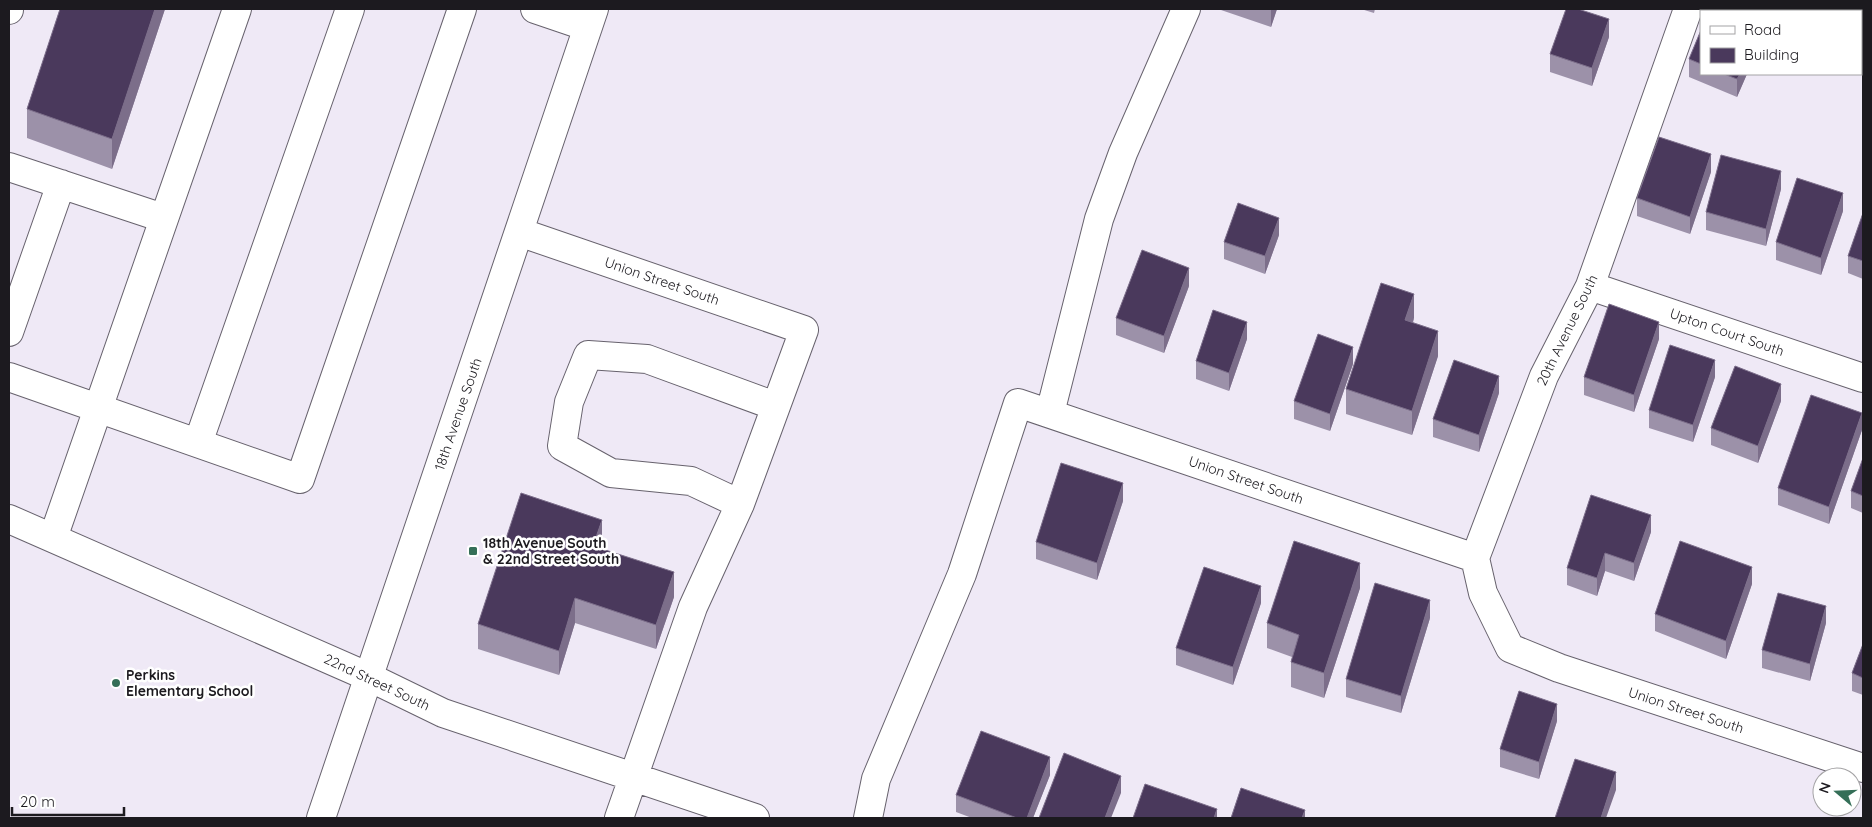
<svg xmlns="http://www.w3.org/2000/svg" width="1872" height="827" viewBox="0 0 1872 827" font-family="Quicksand,sans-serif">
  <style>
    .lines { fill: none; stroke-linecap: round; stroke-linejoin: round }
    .minor-casing { stroke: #67626d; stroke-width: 30 }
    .minor { stroke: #fff; stroke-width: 28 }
    .wall { fill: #9c91a9 }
    .shaded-wall { fill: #7c6e8a }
    .building { fill: #4a395c; stroke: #7c6e8a }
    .poi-dot { fill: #356f58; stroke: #fff; stroke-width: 2 }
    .labels { text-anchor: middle; stroke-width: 5; stroke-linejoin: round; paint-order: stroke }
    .street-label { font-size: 14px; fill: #1c1a1f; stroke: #fff }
    .poi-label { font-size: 14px; font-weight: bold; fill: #1c1a1f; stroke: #fff; text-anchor: start }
  </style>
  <rect width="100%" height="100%" fill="#efe9f6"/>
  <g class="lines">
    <!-- minor casing -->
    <g class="minor-casing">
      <path id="minor" d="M 535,9 L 588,27
        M 1688,9 L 1590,286 L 1544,376 L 1475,558 L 1483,593 L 1510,648 L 1559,668 L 1863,768
        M 9,10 L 9,9
        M 9,167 L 163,218
        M 519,232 L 804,330 L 740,504 L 693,607 L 619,818
        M 1590,286 L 1863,378
        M 9,332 L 61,184
        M 9,377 L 300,479 L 462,9
        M 1050,413 L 1099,219 L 1123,153 L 1186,9
        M 198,443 L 350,9
        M 740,504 L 691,481 L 611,473 L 562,446 L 569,402 L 588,355 L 647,359 L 775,406
        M 9,519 L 369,677 L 443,713 L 755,818
        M 53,538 L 237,9
        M 321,818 L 594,9
        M 868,818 L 876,779 L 962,574 L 1018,403 L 1475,558"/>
    </g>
    <!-- minor -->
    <use href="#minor" class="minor"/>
  </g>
  <!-- wall -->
  <path class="wall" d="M 60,9 L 165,9 L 112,169 L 27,138 L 27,109 Z
    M 1221,9 L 1277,9 L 1271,27 L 1221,10 Z
    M 1361,9 L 1375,9 L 1374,13 Z
    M 1701,30 L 1701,74 L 1747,74 L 1737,97 L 1689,77 L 1689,59 Z
    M 1609,37 L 1592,86 L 1550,72 L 1550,54 Z
    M 1711,172 L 1690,234 L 1637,216 L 1637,198 Z
    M 1781,189 L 1766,246 L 1706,230 L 1706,212 Z
    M 1843,211 L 1821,275 L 1776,260 L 1776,242 Z
    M 1863,213 L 1863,279 L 1848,273 L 1848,256 Z
    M 1279,235 L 1265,274 L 1224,259 L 1224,242 Z
    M 1189,286 L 1164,353 L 1116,335 L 1116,318 Z
    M 1414,318 L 1413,323 L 1438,356 L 1412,435 L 1346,414 L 1346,389 Z
    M 1247,339 L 1229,391 L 1196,379 L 1196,361 Z
    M 1659,339 L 1634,412 L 1584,395 L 1584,377 Z
    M 1353,364 L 1330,431 L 1294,419 L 1294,401 Z
    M 1715,377 L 1693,442 L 1649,428 L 1649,410 Z
    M 1499,393 L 1479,452 L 1433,437 L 1433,419 Z
    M 1781,401 L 1758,463 L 1711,445 L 1711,428 Z
    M 1862,430 L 1829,524 L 1778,505 L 1778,488 Z
    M 1863,458 L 1863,513 L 1851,508 L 1851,491 Z
    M 1123,501 L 1097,580 L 1036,559 L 1036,542 Z
    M 1651,532 L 1634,581 L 1605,571 L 1597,596 L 1567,585 L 1567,568 Z
    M 602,545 L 600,548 L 674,597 L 656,649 L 575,623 L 559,675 L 478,649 L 478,624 Z
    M 1752,584 L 1726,659 L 1655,631 L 1655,614 Z
    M 1360,588 L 1324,698 L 1291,687 L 1291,662 L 1292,657 L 1267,648 L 1267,623 Z
    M 1261,603 L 1233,685 L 1176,665 L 1176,648 Z
    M 1430,618 L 1401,713 L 1346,697 L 1346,679 Z
    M 1826,623 L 1810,681 L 1762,668 L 1762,650 Z
    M 1863,644 L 1863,695 L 1852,691 L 1852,673 Z
    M 1557,721 L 1539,779 L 1500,767 L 1500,749 Z
    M 1050,775 L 1033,818 L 972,818 L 956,812 L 956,795 Z"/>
  <!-- shaded-wall -->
  <path class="shaded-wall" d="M 155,9 L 165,9 L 112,169 L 112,139 Z
    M 1271,9 L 1277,9 L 1271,27 Z
    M 1609,19 L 1609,37 L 1592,86 L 1592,68 Z
    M 1740,74 L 1747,74 L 1737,97 L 1737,79 Z
    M 1711,154 L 1711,172 L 1690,234 L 1690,217 Z
    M 1781,171 L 1781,189 L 1766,246 L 1766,229 Z
    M 1843,193 L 1843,211 L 1821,275 L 1821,258 Z
    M 1279,218 L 1279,235 L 1265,274 L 1265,256 Z
    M 1189,268 L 1189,286 L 1164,353 L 1164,336 Z
    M 1414,294 L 1414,318 L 1405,345 L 1405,320 Z
    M 1247,322 L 1247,339 L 1229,391 L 1229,373 Z
    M 1659,322 L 1659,339 L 1634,412 L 1634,395 Z
    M 1438,331 L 1438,356 L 1412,435 L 1412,411 Z
    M 1353,347 L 1353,364 L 1330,431 L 1330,414 Z
    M 1715,360 L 1715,377 L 1693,442 L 1693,425 Z
    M 1499,376 L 1499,393 L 1479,452 L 1479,435 Z
    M 1781,384 L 1781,401 L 1758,463 L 1758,446 Z
    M 1862,413 L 1862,430 L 1829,524 L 1829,507 Z
    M 1123,483 L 1123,501 L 1097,580 L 1097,563 Z
    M 1651,515 L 1651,532 L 1634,581 L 1634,563 Z
    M 602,520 L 602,545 L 593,570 L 593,546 Z
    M 1605,553 L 1605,571 L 1597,596 L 1597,578 Z
    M 1360,563 L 1360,588 L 1324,698 L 1324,673 Z
    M 1752,567 L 1752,584 L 1726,659 L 1726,641 Z
    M 674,572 L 674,597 L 656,649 L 656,625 Z
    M 1261,586 L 1261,603 L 1233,685 L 1233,667 Z
    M 575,598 L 575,623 L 559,675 L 559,651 Z
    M 1430,600 L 1430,618 L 1401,713 L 1401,696 Z
    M 1826,606 L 1826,623 L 1810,681 L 1810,664 Z
    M 1557,704 L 1557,721 L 1539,779 L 1539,762 Z
    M 1050,757 L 1050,775 L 1033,818 L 1027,818 Z
    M 1616,772 L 1616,790 L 1606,818 L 1601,818 Z
    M 1121,776 L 1121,793 L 1111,818 L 1105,818 Z
    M 1217,809 L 1217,818 L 1214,818 Z
    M 1305,810 L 1305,818 L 1302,818 Z"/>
  <!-- building -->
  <path class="building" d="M 60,9 L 155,9 L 112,139 L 27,109 Z
    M 1566,9 L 1578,9 L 1609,19 L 1592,68 L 1550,54 Z
    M 1701,30 L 1701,64 L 1689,59 Z
    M 1724,74 L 1740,74 L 1737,79 Z
    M 1659,137 L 1711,154 L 1690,217 L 1637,198 Z
    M 1721,155 L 1781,171 L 1766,229 L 1706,212 Z
    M 1797,178 L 1843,193 L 1821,258 L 1776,242 Z
    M 1238,203 L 1279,218 L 1265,256 L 1224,242 Z
    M 1863,213 L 1863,261 L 1848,256 Z
    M 1142,250 L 1189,268 L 1164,336 L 1116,318 Z
    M 1381,283 L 1414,294 L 1405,320 L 1438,331 L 1412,411 L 1346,389 Z
    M 1609,304 L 1659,322 L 1634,395 L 1584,377 Z
    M 1213,310 L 1247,322 L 1229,373 L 1196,361 Z
    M 1318,334 L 1353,347 L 1330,414 L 1294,401 Z
    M 1670,345 L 1715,360 L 1693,425 L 1649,410 Z
    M 1454,360 L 1499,376 L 1479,435 L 1433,419 Z
    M 1735,366 L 1781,384 L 1758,446 L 1711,428 Z
    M 1811,395 L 1862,413 L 1829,507 L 1778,488 Z
    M 1863,458 L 1863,496 L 1851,491 Z
    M 1061,463 L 1123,483 L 1097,563 L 1036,542 Z
    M 521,493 L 602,520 L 593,546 L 674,572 L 656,625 L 575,598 L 559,651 L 478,624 Z
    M 1591,495 L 1651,515 L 1634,563 L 1605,553 L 1597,578 L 1567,568 Z
    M 1294,541 L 1360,563 L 1324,673 L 1291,662 L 1299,635 L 1267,623 Z
    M 1680,541 L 1752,567 L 1726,641 L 1655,614 Z
    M 1204,567 L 1261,586 L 1233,667 L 1176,648 Z
    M 1375,583 L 1430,600 L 1401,696 L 1346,679 Z
    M 1778,593 L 1826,606 L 1810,664 L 1762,650 Z
    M 1863,644 L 1863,678 L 1852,673 Z
    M 1519,691 L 1557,704 L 1539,762 L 1500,749 Z
    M 981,731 L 1050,757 L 1027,818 L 1017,818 L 956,795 Z
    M 1064,753 L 1121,776 L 1105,818 L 1039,818 Z
    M 1575,759 L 1616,772 L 1601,818 L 1555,818 Z
    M 1145,784 L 1217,809 L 1214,818 L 1133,818 Z
    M 1241,788 L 1305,810 L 1302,818 L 1231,818 Z"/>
  <!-- markers -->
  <g class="poi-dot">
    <rect x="468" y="546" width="10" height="10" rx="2.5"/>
    <circle cx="116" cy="683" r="5"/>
  </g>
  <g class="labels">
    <!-- street labels -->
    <g class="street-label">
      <text transform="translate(662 281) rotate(19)" y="5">Union Street South</text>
      <text transform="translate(1567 330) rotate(-64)" y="5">20th Avenue South</text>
      <text transform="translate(1727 332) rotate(19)" y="5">Upton Court South</text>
      <text transform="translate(458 414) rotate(-71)" y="5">18th Avenue South</text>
      <text transform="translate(1246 480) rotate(19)" y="5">Union Street South</text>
      <text transform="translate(377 682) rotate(25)" y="5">22nd Street South</text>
      <text transform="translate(1686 710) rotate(18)" y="5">Union Street South</text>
    </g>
    <!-- poi labels -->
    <g class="poi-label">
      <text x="483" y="548">18th Avenue South<tspan x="483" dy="16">&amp; 22nd Street South</tspan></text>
      <text x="126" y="680">Perkins<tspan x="126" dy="16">Elementary School</tspan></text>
    </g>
  </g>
  <!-- border -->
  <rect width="1872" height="827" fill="none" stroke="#1c1a1f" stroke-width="20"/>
  <!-- legend -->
  <rect x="1700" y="10" width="162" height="65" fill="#ffffff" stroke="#a4a3a5"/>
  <rect x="1710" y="26" width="25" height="8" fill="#ffffff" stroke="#a4a3a5"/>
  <text x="1744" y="35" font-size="15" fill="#1c1a1f">Road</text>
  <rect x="1710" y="48" width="25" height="15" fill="#4a395c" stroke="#a4a3a5"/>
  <text x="1744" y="60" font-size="15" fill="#1c1a1f">Building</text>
  <!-- north arrow -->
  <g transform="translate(1837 792) rotate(289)"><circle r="24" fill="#ffffff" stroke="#a4a3a5"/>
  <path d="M0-4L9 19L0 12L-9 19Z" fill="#356f58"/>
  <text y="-8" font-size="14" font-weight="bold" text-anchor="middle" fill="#1c1a1f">N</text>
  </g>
  <!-- scale -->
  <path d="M12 807v8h112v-8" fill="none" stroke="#1c1a1f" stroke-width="2.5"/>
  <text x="20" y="807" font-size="15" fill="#1c1a1f" stroke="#ffffff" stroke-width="4" paint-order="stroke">20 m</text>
</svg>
